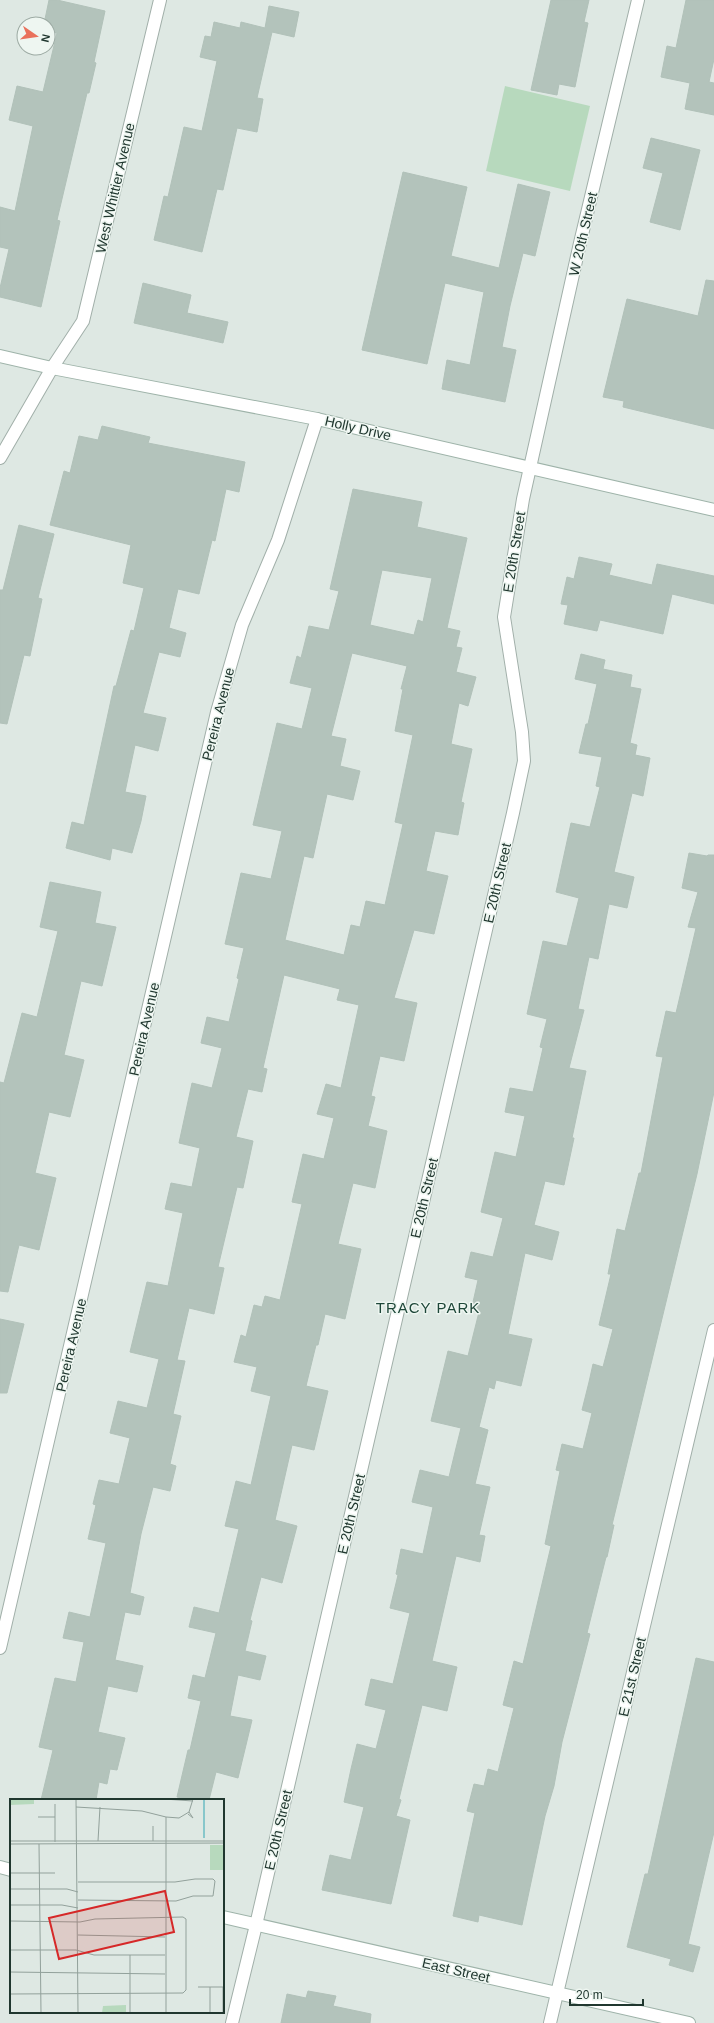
<svg xmlns="http://www.w3.org/2000/svg" width="714" height="2023" viewBox="0 0 714 2023" font-family="Helvetica,sans-serif">
  <style>
    .green { fill: #b7d9bd }
    .building { fill: #b3c3bb; stroke: #b1c1b9; fill-rule: evenodd }
    .lines { fill: none; stroke-linecap: round; stroke-linejoin: round }
    .street-casing { stroke: #a1afa9; stroke-width: 14 }
    .secondary-casing { stroke: #9eb3a9; stroke-width: 14 }
    .street { stroke: #fff; stroke-width: 12 }
    .secondary { stroke: #fff; stroke-width: 12 }
    .labels { text-anchor: middle; stroke-width: 3; stroke-linejoin: round; paint-order: stroke }
    .street-label { font-size: 14px; fill: #20372f; stroke: #eef6f1 }
    .neighbourhood-label { font-size: 15px; letter-spacing: 1px; fill: #1e4739; stroke: #eef6f1 }
    .inset-river { fill: none; stroke: #88c7cb; stroke-width: 2 }
    .inset-road { fill: none; stroke: #92a19b; stroke-width: 1 }
    .view { fill: #d62828; fill-opacity: 0.15; stroke: #d62828; stroke-width: 2 }
    .inset-edge { fill: none; stroke: #20372f; stroke-width: 2 }
  </style>
  <rect width="100%" height="100%" fill="#dee8e3"/>
  <!-- green -->
  <path class="green" d="M 505,86 L 590,106 L 570,191 L 486,171 Z"/>
  <!-- building -->
  <path class="building" d="M 49,0 L 57,0 L 105,11 L 94,62 L 96,63 L 89,93 L 87,93 L 57,220 L 60,221 L 41,307 L 0,297 L 0,288 L 9,249 L 0,247 L 0,207 L 15,211 L 33,126 L 9,120 L 17,86 L 43,92 L 57,33 L 48,31 L 48,24 L 44,24 Z
    M 551,0 L 589,0 L 584,22 L 588,23 L 575,87 L 559,84 L 557,95 L 531,90 Z
    M 686,0 L 714,0 L 714,59 L 709,82 L 714,83 L 714,115 L 685,109 L 690,83 L 661,77 L 667,46 L 676,48 Z
    M 269,6 L 299,12 L 294,37 L 272,32 L 257,98 L 263,99 L 257,132 L 237,128 L 223,190 L 217,189 L 202,252 L 154,240 L 164,196 L 168,197 L 184,127 L 202,131 L 217,61 L 200,57 L 205,36 L 211,37 L 214,22 L 240,28 L 241,22 L 265,28 Z
    M 651,138 L 700,150 L 680,230 L 650,222 L 663,173 L 643,168 Z
    M 403,172 L 467,187 L 451,256 L 499,268 L 518,184 L 550,192 L 535,256 L 523,253 L 510,306 L 502,347 L 516,350 L 505,402 L 442,389 L 447,360 L 470,365 L 484,292 L 445,283 L 427,364 L 362,350 Z
    M 706,280 L 714,281 L 714,429 L 623,407 L 624,401 L 603,397 L 627,299 L 698,316 Z
    M 143,283 L 191,295 L 187,313 L 228,322 L 223,343 L 134,323 Z
    M 102,426 L 150,437 L 148,443 L 245,462 L 239,492 L 226,489 L 215,541 L 212,540 L 199,594 L 178,589 L 169,628 L 186,633 L 180,657 L 159,652 L 143,713 L 166,718 L 158,751 L 135,745 L 125,792 L 146,796 L 141,821 L 132,853 L 112,848 L 110,860 L 66,848 L 72,822 L 84,825 L 114,686 L 116,686 L 131,630 L 134,631 L 144,588 L 123,583 L 131,545 L 50,525 L 64,471 L 70,473 L 79,436 L 98,440 Z
    M 353,489 L 422,502 L 417,527 L 467,538 L 447,628 L 460,631 L 456,647 L 462,648 L 456,672 L 476,677 L 468,706 L 459,703 L 451,744 L 472,749 L 461,802 L 464,803 L 458,835 L 435,831 L 426,871 L 448,876 L 434,934 L 414,930 L 394,998 L 417,1003 L 404,1061 L 380,1056 L 371,1096 L 375,1097 L 368,1126 L 387,1131 L 375,1188 L 353,1183 L 338,1244 L 361,1249 L 345,1319 L 325,1314 L 318,1345 L 316,1345 L 306,1386 L 328,1391 L 314,1450 L 292,1445 L 275,1520 L 297,1526 L 282,1583 L 261,1577 L 250,1620 L 252,1621 L 245,1651 L 266,1656 L 260,1680 L 238,1675 L 230,1716 L 252,1720 L 246,1745 L 238,1778 L 216,1772 L 209,1800 L 191,1800 L 177,1797 L 188,1750 L 190,1750 L 201,1701 L 188,1698 L 193,1675 L 205,1678 L 216,1633 L 189,1627 L 194,1607 L 219,1613 L 239,1529 L 225,1526 L 236,1481 L 251,1485 L 271,1396 L 251,1391 L 257,1367 L 234,1362 L 241,1335 L 246,1337 L 254,1305 L 262,1307 L 265,1296 L 280,1300 L 302,1204 L 292,1202 L 303,1154 L 324,1159 L 334,1118 L 317,1114 L 326,1084 L 341,1088 L 359,1005 L 337,1000 L 340,989 L 284,975 L 263,1068 L 267,1069 L 262,1092 L 248,1089 L 236,1137 L 253,1141 L 243,1188 L 237,1187 L 218,1267 L 224,1268 L 214,1314 L 189,1308 L 177,1360 L 185,1361 L 173,1414 L 181,1416 L 170,1464 L 176,1466 L 170,1491 L 153,1487 L 141,1534 L 130,1593 L 144,1597 L 140,1615 L 125,1612 L 115,1660 L 143,1666 L 137,1692 L 108,1686 L 98,1732 L 125,1738 L 117,1770 L 110,1769 L 107,1784 L 99,1782 L 96,1800 L 41,1800 L 53,1750 L 39,1747 L 55,1678 L 76,1682 L 84,1642 L 63,1638 L 69,1612 L 90,1617 L 106,1543 L 88,1539 L 96,1505 L 93,1504 L 99,1480 L 119,1484 L 130,1438 L 110,1433 L 118,1401 L 147,1408 L 159,1359 L 130,1352 L 147,1282 L 168,1286 L 183,1213 L 165,1209 L 171,1183 L 192,1187 L 200,1148 L 179,1143 L 192,1083 L 212,1088 L 222,1048 L 201,1043 L 207,1017 L 229,1022 L 239,979 L 237,978 L 244,948 L 225,944 L 241,873 L 271,879 L 282,831 L 253,825 L 277,723 L 302,729 L 312,688 L 290,683 L 297,656 L 301,658 L 309,626 L 329,630 L 339,591 L 330,589 ZM 382,570 L 432,578 L 423,622 L 418,620 L 414,635 L 370,625 ZM 352,653 L 407,666 L 401,689 L 403,689 L 395,731 L 413,735 L 395,822 L 403,824 L 385,905 L 366,901 L 360,927 L 351,925 L 344,955 L 285,940 L 304,856 L 313,858 L 327,794 L 353,800 L 360,771 L 340,766 L 346,739 L 331,736 Z
    M 19,525 L 54,534 L 38,598 L 42,599 L 30,656 L 24,655 L 7,724 L 0,723 L 0,590 L 3,590 Z
    M 579,557 L 612,564 L 609,575 L 652,585 L 657,564 L 714,576 L 714,604 L 672,594 L 663,634 L 600,620 L 597,631 L 564,624 L 568,605 L 561,604 L 567,577 L 574,579 Z
    M 581,654 L 605,660 L 603,669 L 632,675 L 630,687 L 641,689 L 630,743 L 637,745 L 635,755 L 650,758 L 643,796 L 632,793 L 614,872 L 634,877 L 627,908 L 609,904 L 598,959 L 589,957 L 578,1009 L 584,1010 L 569,1068 L 586,1071 L 572,1138 L 574,1138 L 564,1185 L 545,1181 L 534,1225 L 559,1232 L 552,1260 L 525,1253 L 508,1334 L 532,1339 L 521,1386 L 496,1380 L 494,1389 L 489,1387 L 479,1427 L 488,1430 L 475,1484 L 490,1487 L 479,1535 L 485,1536 L 480,1562 L 456,1556 L 432,1661 L 457,1667 L 447,1711 L 422,1705 L 399,1799 L 401,1800 L 396,1816 L 410,1820 L 391,1904 L 322,1890 L 330,1855 L 351,1860 L 364,1807 L 344,1802 L 351,1769 L 357,1744 L 376,1749 L 386,1710 L 365,1705 L 371,1679 L 393,1684 L 410,1613 L 390,1608 L 398,1575 L 396,1574 L 401,1549 L 423,1554 L 433,1507 L 412,1502 L 420,1470 L 449,1477 L 456,1448 L 461,1428 L 431,1421 L 448,1351 L 468,1356 L 479,1312 L 471,1311 L 478,1280 L 465,1277 L 471,1252 L 493,1257 L 503,1218 L 481,1212 L 495,1152 L 516,1157 L 525,1116 L 505,1112 L 510,1088 L 533,1092 L 543,1048 L 540,1047 L 547,1019 L 527,1014 L 543,941 L 567,946 L 579,898 L 556,892 L 571,823 L 590,827 L 600,787 L 596,786 L 602,757 L 579,753 L 586,724 L 588,724 L 597,684 L 575,679 Z
    M 689,853 L 707,856 L 708,855 L 714,855 L 714,1092 L 697,1174 L 612,1525 L 614,1525 L 607,1557 L 606,1557 L 587,1633 L 590,1634 L 562,1742 L 554,1786 L 545,1816 L 522,1925 L 479,1915 L 478,1922 L 453,1916 L 475,1813 L 467,1811 L 474,1784 L 484,1786 L 488,1769 L 498,1772 L 514,1708 L 503,1705 L 514,1661 L 523,1664 L 551,1546 L 545,1544 L 560,1471 L 556,1470 L 562,1444 L 583,1449 L 592,1413 L 582,1410 L 589,1382 L 593,1364 L 603,1367 L 613,1329 L 599,1325 L 611,1274 L 608,1274 L 617,1229 L 625,1231 L 639,1173 L 641,1173 L 663,1057 L 656,1056 L 666,1011 L 676,1013 L 696,928 L 688,927 L 698,892 L 682,888 Z
    M 50,882 L 101,892 L 95,923 L 116,927 L 102,986 L 81,981 L 64,1055 L 84,1060 L 70,1117 L 49,1112 L 35,1173 L 56,1178 L 39,1250 L 19,1245 L 8,1292 L 0,1291 L 0,1082 L 4,1083 L 22,1013 L 37,1017 L 58,931 L 40,927 Z
    M 0,1319 L 24,1324 L 7,1393 L 0,1393 Z
    M 696,1658 L 714,1662 L 714,1832 L 688,1944 L 700,1947 L 693,1972 L 669,1965 L 671,1959 L 627,1947 L 645,1874 L 648,1874 Z
    M 308,1991 L 336,1996 L 333,2006 L 371,2014 L 370,2023 L 281,2023 L 287,1994 L 306,1998 Z"/>
  <g class="lines">
    <!-- street casing -->
    <g class="street-casing">
      <path id="street" d="M 0,458 L 52,368 L 83,321 L 160,0
        M 0,1648 L 217,712 L 242,625 L 278,540 L 317,419
        M 232,2023 L 256,1925 L 513,813 L 524,761 L 522,732 L 504,617 L 523,499 L 580,243 L 638,0
        M 550,2023 L 714,1330"/>
    </g>
    <!-- secondary casing -->
    <g class="secondary-casing">
      <path id="secondary" d="M 0,356 L 52,368 L 317,419 L 714,510
        M 0,1867 L 11,1870
        M 223,1917 L 689,2023"/>
    </g>
    <!-- street -->
    <use href="#street" class="street"/>
    <!-- secondary -->
    <use href="#secondary" class="secondary"/>
  </g>
  <g class="labels">
    <!-- street labels -->
    <g class="street-label">
      <text transform="translate(115 188) rotate(-77)" y="5">West Whittier Avenue</text>
      <text transform="translate(583 234) rotate(-77)" y="5">W 20th Street</text>
      <text transform="translate(358 428) rotate(13)" y="5">Holly Drive</text>
      <text transform="translate(514 552) rotate(-81)" y="5">E 20th Street</text>
      <text transform="translate(218 714) rotate(-76)" y="5">Pereira Avenue</text>
      <text transform="translate(497 883) rotate(-77)" y="5">E 20th Street</text>
      <text transform="translate(144 1029) rotate(-77)" y="5">Pereira Avenue</text>
      <text transform="translate(424 1198) rotate(-77)" y="5">E 20th Street</text>
      <text transform="translate(71 1345) rotate(-77)" y="5">Pereira Avenue</text>
      <text transform="translate(351 1514) rotate(-77)" y="5">E 20th Street</text>
      <text transform="translate(632 1677) rotate(-77)" y="5">E 21st Street</text>
      <text transform="translate(278 1830) rotate(-77)" y="5">E 20th Street</text>
      <text transform="translate(456 1970) rotate(13)" y="5">East Street</text>
    </g>
    <!-- neighbourhood labels -->
    <g class="neighbourhood-label">
      <text x="428" y="1313">TRACY PARK</text>
    </g>
  </g>
  <!-- overview -->
  <g transform="translate(10 1799)">
    <rect width="214" height="214" fill="#dee8e3"/>
    <path d="M 0,0 L 24,0 L 24,5 L 0,6 ZM 200,46 L 214,46 L 214,71 L 200,71 ZM 116,206 L 116,214 L 92,214 L 93,207 Z" fill="#b7d9bd"/>
    <path class="inset-river" d="M 194,0 L 194,39"/>
    <path class="inset-road" d="M 66,0 L 68,214M 154,0 L 183,2M 66,8 L 132,12 L 156,18 L 169,19 L 179,13 L 183,0M 178,15 L 183,19 L 179,13M 28,18 L 45,18M 0,42 L 214,42M 88,42 L 90,8M 143,42 L 143,27M 45,43 L 45,5M 0,45 L 214,44M 29,45 L 31,214M 0,74 L 45,74M 68,83 L 165,83 L 185,80 L 203,80 L 205,82 L 203,97 L 183,97 L 166,102 L 68,101M 0,90 L 57,90 L 68,93M 0,106 L 52,106 L 68,109M 0,122 L 70,123 L 85,120 L 173,118 L 176,120 L 176,191 L 173,194 L 0,195M 68,136 L 155,138M 0,151 L 66,151 L 84,156 L 155,156M 120,156 L 120,214M 0,173 L 155,175M 188,188 L 213,188 L 213,214M 200,188 L 200,214M 156,214 L 156,18"/>
    <path class="view" d="M 155,92 L 164,133 L 49,160 L 39,119 Z"/>
    <rect width="214" height="214" class="inset-edge"/>
  </g>
  <!-- north arrow -->
  <g transform="translate(36 36) rotate(103)"><circle r="19" fill="#eef6f1" stroke="#9caaa3"/>
  <path d="M0-3L7 15L0 10L-7 15Z" fill="#e9715c"/>
  <text y="-6" font-size="11" font-weight="bold" text-anchor="middle" fill="#20372f">N</text>
  </g>
  <!-- scale -->
  <path d="M570 1999v6h73v-6" fill="none" stroke="#20372f" stroke-width="2"/>
  <text x="576" y="1999" font-size="12" fill="#20372f" stroke="#eef6f1" stroke-width="3" paint-order="stroke">20 m</text>
</svg>
